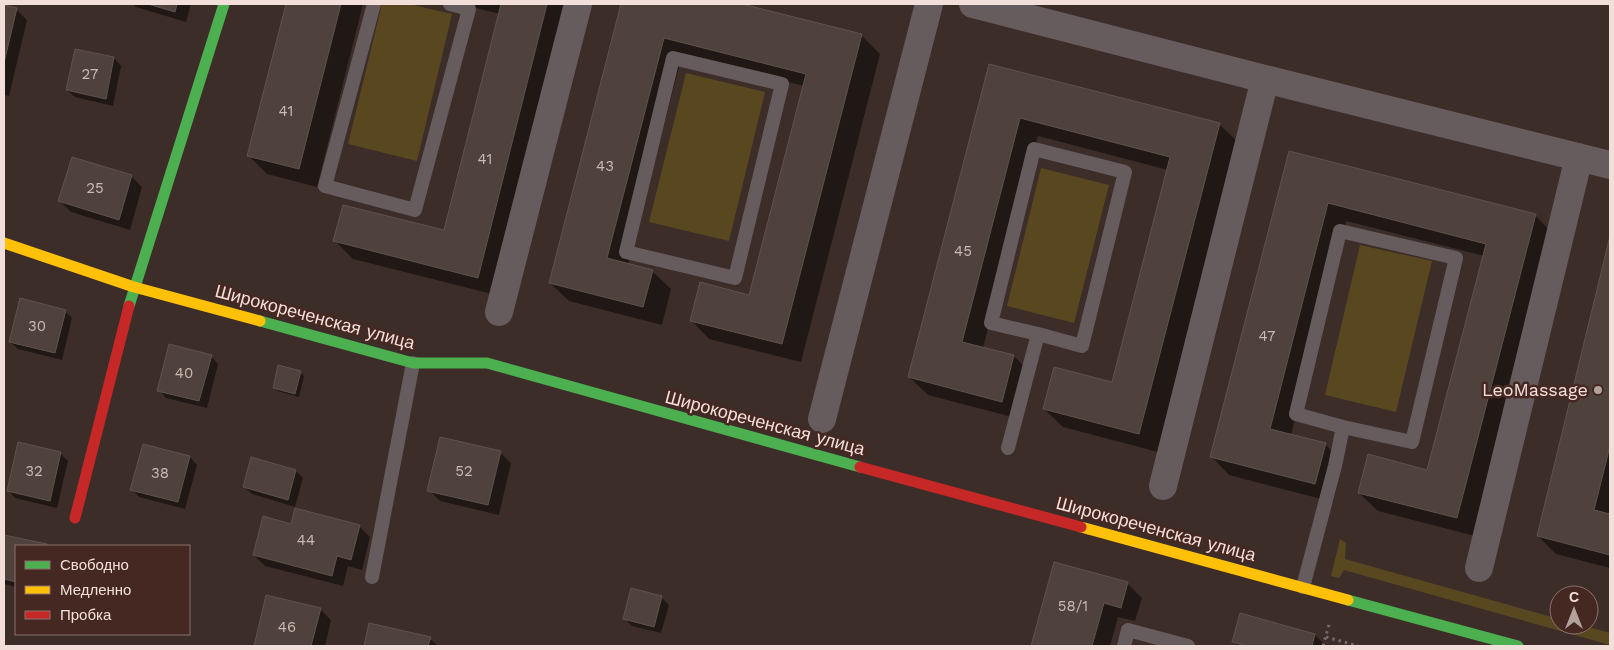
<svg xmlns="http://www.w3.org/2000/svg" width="1614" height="650" viewBox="0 0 1614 650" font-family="'Work Sans',sans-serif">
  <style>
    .green { fill: #58471f }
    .shadow { fill: #0007 }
    .building { fill: #4f423c; stroke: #5f524c }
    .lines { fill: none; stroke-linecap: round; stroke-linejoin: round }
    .path { stroke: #736969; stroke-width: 3; stroke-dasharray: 2.5 4; stroke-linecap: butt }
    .lane { stroke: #665c5d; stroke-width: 14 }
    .street { stroke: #665c5d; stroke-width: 28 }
    .fast { stroke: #4caf50; stroke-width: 11 }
    .slow { stroke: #ffc107; stroke-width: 11 }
    .jam { stroke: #c62828; stroke-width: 11 }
    .poi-dot { fill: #b3a19c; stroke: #452821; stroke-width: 2 }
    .labels { text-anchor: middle; stroke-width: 5; stroke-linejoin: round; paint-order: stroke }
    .number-label { font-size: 15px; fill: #cab8b2 }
    .street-label { font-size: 18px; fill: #f3dfda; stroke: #452821 }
    .poi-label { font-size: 18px; fill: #f3dfda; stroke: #452821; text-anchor: end }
  </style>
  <rect width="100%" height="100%" fill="#3d2d29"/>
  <!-- green -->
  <path class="green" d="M 382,4 L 409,4 L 452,14 L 417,161 L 348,144 Z
    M 686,73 L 765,92 L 729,241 L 649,222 Z
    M 1041,168 L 1109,185 L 1074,323 L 1007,306 Z
    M 1360,245 L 1432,261 L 1396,412 L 1325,395 Z
    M 1340,539 L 1346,543 L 1345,559 L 1559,619 L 1559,625 L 1582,625 L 1610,633 L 1610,645 L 1344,570 L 1339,578 L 1331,576 Z"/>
  <!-- shadow -->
  <path class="shadow" d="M 133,4 L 191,4 L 186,22 L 136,7 Z
    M 287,4 L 363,4 L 317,187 L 267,174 L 249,156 Z
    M 460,4 L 569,4 L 496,295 L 353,259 L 335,241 L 445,232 L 500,14 Z
    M 622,4 L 737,4 L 861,35 L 880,54 L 801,362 L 709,339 L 691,320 L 750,296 L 804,86 L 682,55 L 628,265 L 652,271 L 671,289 L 662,325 L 569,301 L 550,283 Z
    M 4,6 L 16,9 L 27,20 L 9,96 L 4,95 Z
    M 114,58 L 121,66 L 113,106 L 75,97 L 67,90 Z
    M 990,65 L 1219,124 L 1238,142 L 1158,452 L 1063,427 L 1044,409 L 1113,384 L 1168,170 L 1038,136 L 983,348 L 1014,356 L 1032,375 L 1020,419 L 928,395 L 909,377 Z
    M 1290,152 L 1535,215 L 1553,234 L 1475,536 L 1378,511 L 1359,493 L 1428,471 L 1484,256 L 1346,221 L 1291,435 L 1325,444 L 1343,462 L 1333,502 L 1229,475 L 1211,456 Z
    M 131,176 L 142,187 L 130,230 L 71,212 L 60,201 Z
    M 1610,242 L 1610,568 L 1556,554 L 1538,536 Z
    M 65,311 L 72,318 L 62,360 L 18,349 L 10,342 Z
    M 211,356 L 218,364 L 207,408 L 166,398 L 159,390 Z
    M 300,372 L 304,376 L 299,397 L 278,391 L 274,388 Z
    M 19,444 L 61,454 L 68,461 L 57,508 L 15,498 L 8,490 Z
    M 500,452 L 511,463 L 499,515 L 440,501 L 429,490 Z
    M 190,457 L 197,465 L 185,509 L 139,497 L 132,489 Z
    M 296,471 L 303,478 L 295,507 L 252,494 L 244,487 Z
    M 359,526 L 370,537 L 362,570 L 348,566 L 343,586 L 265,566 L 254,555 Z
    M 5,536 L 47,546 L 16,546 L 16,587 L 4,584 Z
    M 1055,563 L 1128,584 L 1142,598 L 1135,621 L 1118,617 L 1110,646 L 1032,646 Z
    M 267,596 L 320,609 L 331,620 L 325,646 L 255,646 Z
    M 661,597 L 669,605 L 661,633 L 632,626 L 624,618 Z
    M 1241,615 L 1315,635 L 1326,646 L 1238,646 L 1234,642 Z
    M 370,624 L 430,639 L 438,646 L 365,646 Z"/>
  <!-- building -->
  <path class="building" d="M 148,4 L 177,4 L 175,12 Z
    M 286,4 L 341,4 L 299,169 L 247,156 Z
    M 501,4 L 547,4 L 478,278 L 333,241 L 343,205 L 444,230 Z
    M 621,4 L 742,4 L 862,34 L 782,344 L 690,321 L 700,282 L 749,295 L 806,74 L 664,38 L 607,258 L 653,270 L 643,307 L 549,283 Z
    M 4,5 L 17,8 L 4,63 Z
    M 75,49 L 114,57 L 106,99 L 66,90 Z
    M 989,64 L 1220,123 L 1139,434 L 1043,409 L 1054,367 L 1112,382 L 1170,157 L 1020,118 L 962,342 L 1014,355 L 1002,402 L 908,377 Z
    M 1289,151 L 1536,214 L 1457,518 L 1358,493 L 1368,454 L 1427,470 L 1486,244 L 1328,203 L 1270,429 L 1326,443 L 1315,484 L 1210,457 Z
    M 72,157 L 132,175 L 119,220 L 58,201 Z
    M 1610,236 L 1610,446 L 1594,510 L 1610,514 L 1610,555 L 1537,536 Z
    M 20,298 L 66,310 L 55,353 L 9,342 Z
    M 169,344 L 212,355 L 199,401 L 157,391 Z
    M 278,365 L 301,371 L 295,394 L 273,388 Z
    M 440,437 L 501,451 L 488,505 L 427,491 Z
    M 18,442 L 61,452 L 50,501 L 7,491 Z
    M 143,444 L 190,456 L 178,502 L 130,490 Z
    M 251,457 L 296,470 L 288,500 L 243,487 Z
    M 295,508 L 360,525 L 351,560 L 337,556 L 332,576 L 253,555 L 263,516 L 291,524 Z
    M 4,535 L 47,544 L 46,546 L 16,546 L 16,582 L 4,579 Z
    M 1054,562 L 1128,582 L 1121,608 L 1104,603 L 1092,646 L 1031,646 Z
    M 631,588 L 662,596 L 654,627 L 623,619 Z
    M 266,595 L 321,608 L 311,646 L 254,646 Z
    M 1240,613 L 1315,634 L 1312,646 L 1246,646 L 1232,642 Z
    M 369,623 L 431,637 L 428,646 L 364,646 Z"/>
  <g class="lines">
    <!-- path -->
    <path class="path" d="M 1326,637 L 1358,646
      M 1323,646 L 1330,621"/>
    <!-- lane -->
    <path class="lane" d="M 374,4 L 325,186 L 415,210 L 469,9 L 450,4
      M 673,58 L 782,84 L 735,278 L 626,252 Z
      M 1340,231 L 1456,258 L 1412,442 L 1343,427 L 1296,414 Z
      M 1008,448 L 1038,334 L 1082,346 L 1125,172 L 1034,149 L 991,323 L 1038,334
      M 372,577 L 413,363
      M 1303,587 L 1335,466 L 1343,427
      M 1124,646 L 1128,630 L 1188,646"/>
    <!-- street -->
    <path class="street" d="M 973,4 L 1265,79 L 1610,165
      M 499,312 L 578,4
      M 822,419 L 929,4
      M 1163,486 L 1265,79
      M 1479,568 L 1579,157"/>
    <!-- fast -->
    <path class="fast" d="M 129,306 L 224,4
      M 260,321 L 413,363 L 487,363 L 860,467
      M 1348,600 L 1518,646"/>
    <!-- slow -->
    <path class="slow" d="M 4,243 L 134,287 L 260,321
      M 1081,527 L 1348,600"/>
    <!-- jam -->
    <path class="jam" d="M 860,467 L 1081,527
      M 75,518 L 129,306"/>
  </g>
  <!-- markers -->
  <circle class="poi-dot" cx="1598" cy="390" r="5"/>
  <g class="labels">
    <!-- number labels -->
    <g class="number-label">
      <text x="90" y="79">27</text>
      <text x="286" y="116">41</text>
      <text x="485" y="164">41</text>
      <text x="605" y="171">43</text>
      <text x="95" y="193">25</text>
      <text x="963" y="256">45</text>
      <text x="37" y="331">30</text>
      <text x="1267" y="341">47</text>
      <text x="184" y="378">40</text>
      <text x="34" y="476">32</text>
      <text x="464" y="476">52</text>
      <text x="160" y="478">38</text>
      <text x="306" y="545">44</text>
      <text x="1073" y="611">58/1</text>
      <text x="287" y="632">46</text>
    </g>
    <!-- street labels -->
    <g class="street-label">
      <text transform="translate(315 317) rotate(15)" y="6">Широкореченская улица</text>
      <text transform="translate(765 423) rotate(15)" y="6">Широкореченская улица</text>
      <text transform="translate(1156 529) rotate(15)" y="6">Широкореченская улица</text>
    </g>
    <!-- poi labels -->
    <g class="poi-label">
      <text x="1588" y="396">LeoMassage</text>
    </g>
  </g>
  <!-- border -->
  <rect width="1614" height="650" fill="none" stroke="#f3dfda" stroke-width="10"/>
  <!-- legend -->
  <rect x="15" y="545" width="175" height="90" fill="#452821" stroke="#8b716b"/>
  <rect x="25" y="561" width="25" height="8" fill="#4caf50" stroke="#8b716b"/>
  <text x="60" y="570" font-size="15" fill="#f3dfda">Свободно</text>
  <rect x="25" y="586" width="25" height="8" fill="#ffc107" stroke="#8b716b"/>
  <text x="60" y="595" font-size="15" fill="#f3dfda">Медленно</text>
  <rect x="25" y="611" width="25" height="8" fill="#c62828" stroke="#8b716b"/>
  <text x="60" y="620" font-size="15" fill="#f3dfda">Пробка</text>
  <!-- north arrow -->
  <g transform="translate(1574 610)"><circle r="24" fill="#452821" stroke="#8b716b"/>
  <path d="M0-4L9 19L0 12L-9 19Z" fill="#b3a19c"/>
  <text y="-8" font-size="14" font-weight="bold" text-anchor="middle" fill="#f3dfda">С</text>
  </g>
</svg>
